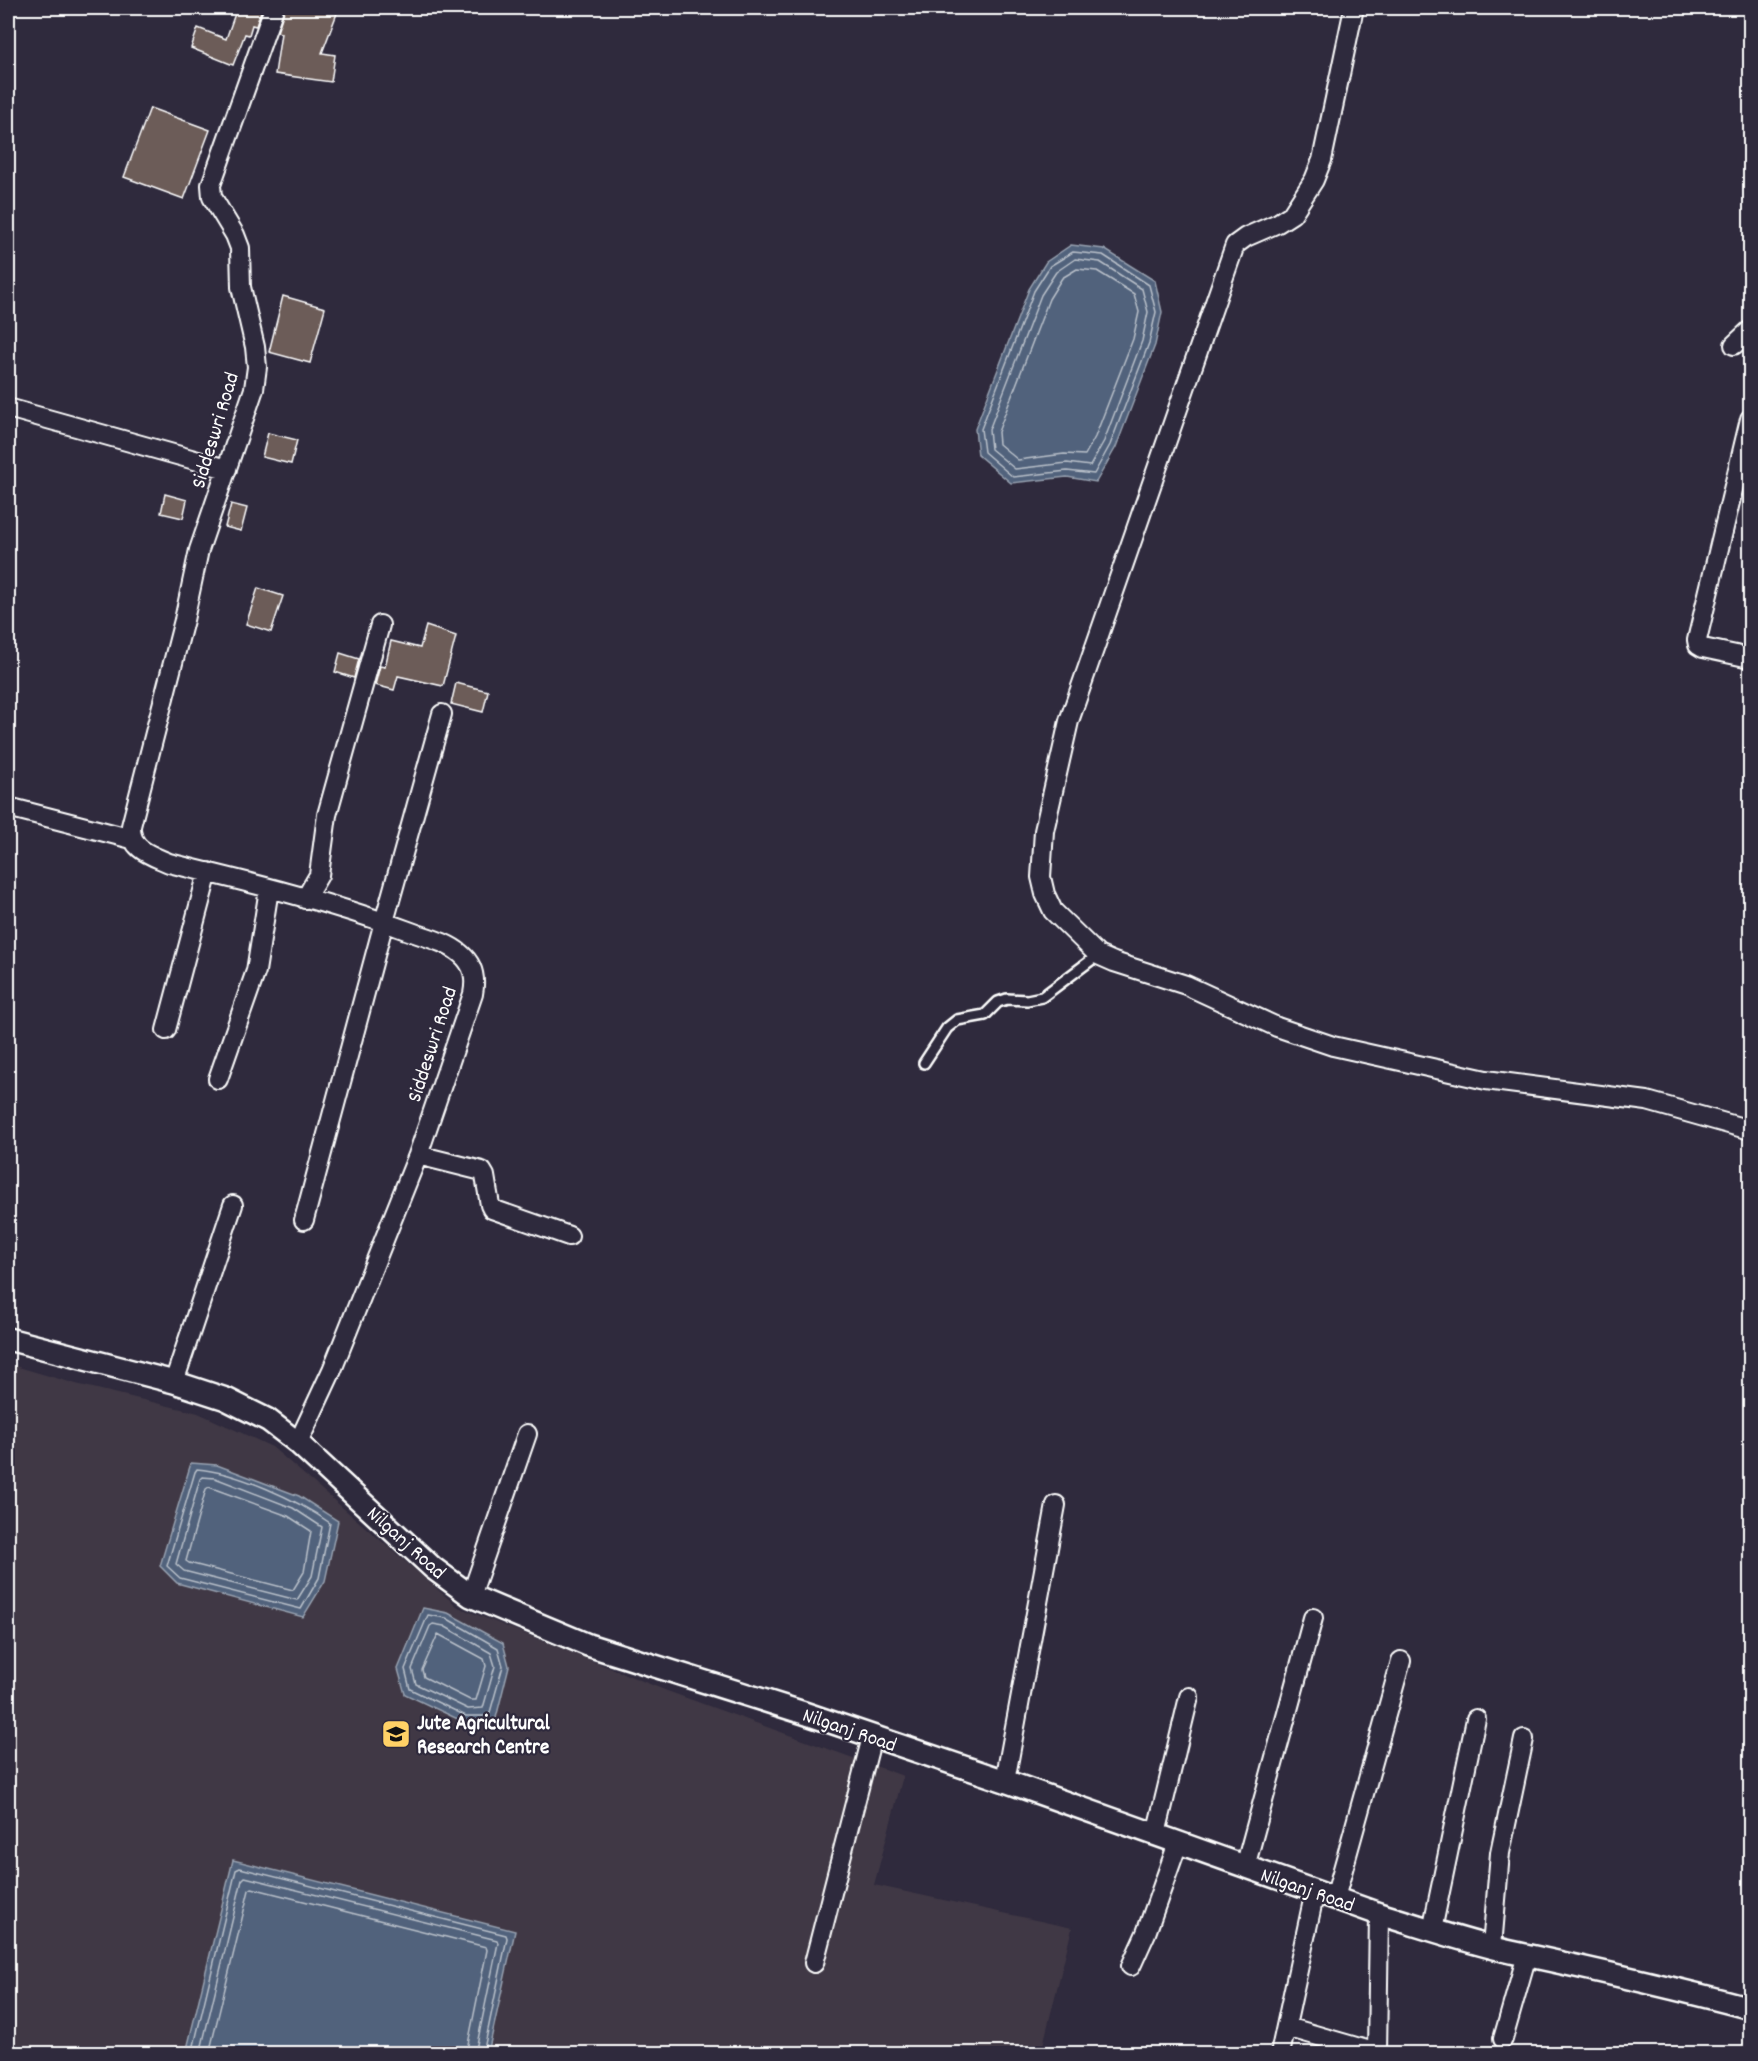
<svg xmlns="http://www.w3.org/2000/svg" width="1758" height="2061" viewBox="0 0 1758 2061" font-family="Dekko,sans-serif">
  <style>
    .built { fill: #413945 }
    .water { fill: #51627b; stroke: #97a1b0; stroke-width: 1.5 }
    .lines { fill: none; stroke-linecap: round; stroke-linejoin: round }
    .shore { stroke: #b9c0ca; stroke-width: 1.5 }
    .building { fill: #6c5b59; stroke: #fff; stroke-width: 1.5 }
    .service-casing { stroke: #fff; stroke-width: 14 }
    .minor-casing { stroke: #fff; stroke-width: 22 }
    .tertiary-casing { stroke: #fff; stroke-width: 26 }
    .service { stroke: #2f2a3d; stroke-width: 9 }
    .minor { stroke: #2f2a3d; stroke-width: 18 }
    .tertiary { stroke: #2f2a3d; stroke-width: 21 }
    .labels { text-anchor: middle; stroke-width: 4.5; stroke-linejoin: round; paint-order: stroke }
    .street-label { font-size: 21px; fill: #fff; stroke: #2f2a3d }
    .poi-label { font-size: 21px; font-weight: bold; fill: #fff; stroke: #2f2a3d; text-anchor: start }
  </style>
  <rect width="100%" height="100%" fill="#2f2a3d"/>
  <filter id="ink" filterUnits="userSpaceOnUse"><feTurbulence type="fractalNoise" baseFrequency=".0167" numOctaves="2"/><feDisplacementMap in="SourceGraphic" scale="12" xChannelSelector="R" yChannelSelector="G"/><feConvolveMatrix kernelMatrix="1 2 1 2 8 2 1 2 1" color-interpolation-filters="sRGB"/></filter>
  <g filter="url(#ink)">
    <!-- built -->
    <path class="built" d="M 8,1364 L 76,1384 L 198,1413 L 272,1447 L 458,1607 L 667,1691 L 903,1776 L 874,1885 L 1072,1928 L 1041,2053 L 8,2053 Z"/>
    <!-- water -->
    <path class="water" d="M 1071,245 L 1104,249 L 1155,281 L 1162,312 L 1155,345 L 1116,447 L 1096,482 L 1067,477 L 1011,483 L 978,455 L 975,429 L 1029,289 L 1046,262 Z
      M 191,1463 L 217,1465 L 299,1496 L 338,1521 L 325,1581 L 303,1617 L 177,1583 L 160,1566 Z
      M 423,1608 L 448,1613 L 503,1643 L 509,1666 L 495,1722 L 466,1723 L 405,1694 L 398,1669 Z
      M 233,1860 L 515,1931 L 488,2053 L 186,2053 Z"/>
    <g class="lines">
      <!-- shore -->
      <path class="shore" d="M 1073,252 L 1103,255 L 1149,285 L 1156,312 L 1149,343 L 1110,445 L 1094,474 L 1067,471 L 1013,477 L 984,452 L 981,429 L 1034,291 L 1050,266 Z
        M 1075,259 L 1100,262 L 1142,289 L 1148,312 L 1142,341 L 1104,441 L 1090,466 L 1067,463 L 1015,469 L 991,449 L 989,430 L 1041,295 L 1056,272 Z
        M 1077,269 L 1097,271 L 1134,294 L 1139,312 L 1133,339 L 1095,437 L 1085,455 L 1064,454 L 1018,460 L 999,444 L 998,432 L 1049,299 L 1062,278 Z
        M 197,1469 C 236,1472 298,1500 330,1523 L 319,1578 L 301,1609 L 180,1578 L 167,1566 L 195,1472 Z
        M 202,1477 L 215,1478 L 293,1508 L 322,1527 L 312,1576 L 297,1600 L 184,1571 L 176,1564 L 200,1479 Z
        M 209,1487 L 288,1516 L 311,1531 L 304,1572 L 293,1590 L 189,1563 L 186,1561 L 206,1489 Z
        M 428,1615 L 446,1618 L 498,1648 L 503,1666 L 489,1716 L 466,1716 L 410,1689 L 405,1669 Z
        M 433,1624 L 444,1626 L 491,1653 L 495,1666 L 483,1708 L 468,1709 L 416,1684 L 412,1669 L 430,1626 Z
        M 438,1634 L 484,1659 L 486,1666 L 476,1700 L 470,1700 L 424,1677 L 422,1670 Z
        M 192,2054 L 236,1870 L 240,1868 L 506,1935 L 507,1938 L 483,2054
        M 200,2054 L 242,1880 L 245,1877 L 497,1940 L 498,1943 L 475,2054
        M 209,2054 L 249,1890 L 252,1888 L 486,1947 L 487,1950 L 466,2054"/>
    </g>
    <!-- building -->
    <path class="building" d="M 237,8 L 262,8 L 256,26 L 252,25 L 249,35 L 245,34 L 233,65 L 191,48 L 198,28 L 226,39 Z
      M 285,8 L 339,8 L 322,53 L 335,55 L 331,82 L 275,74 L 281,33 L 277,32 Z
      M 150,108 L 210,130 L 184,199 L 124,177 Z
      M 283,296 L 325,308 L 310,363 L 269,352 Z
      M 268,433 L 297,440 L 291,464 L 262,457 Z
      M 165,494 L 187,500 L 183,518 L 161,513 Z
      M 231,504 L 247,508 L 241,531 L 225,527 Z
      M 258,588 L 283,596 L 271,632 L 246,624 Z
      M 426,626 L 456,636 L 443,686 L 398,676 L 394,690 L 375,685 L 380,666 L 385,667 L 391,641 L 420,648 Z
      M 340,653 L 359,659 L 354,678 L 335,672 Z
      M 456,683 L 488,691 L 483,712 L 451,704 Z"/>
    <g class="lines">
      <!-- service casing -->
      <g class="service-casing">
        <path id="service" d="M 924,1063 L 947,1028 L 957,1020 L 985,1015 L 998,1002 L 1007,999 L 1027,1000 L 1042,997 L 1098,955"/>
      </g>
      <!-- minor casing -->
      <g class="minor-casing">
        <path id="minor" d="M 274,8 L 211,185 L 212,197 L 235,235 L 240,248 L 241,287 L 255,347 L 257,367 L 254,389 L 199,550 L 184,620 L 131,826 C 130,850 151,855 169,863 C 248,882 330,902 406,930 C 424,937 446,941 461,954 C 474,965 476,978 473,994 L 418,1155 L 332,1370 L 298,1443
          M 1354,8 L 1322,160 L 1314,180 L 1292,214 L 1278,223 L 1246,237 L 1235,245 L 1090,661 L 1069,721 L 1044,831 L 1041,877 L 1045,894 L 1053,911 L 1098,955 L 1114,962 L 1186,985 L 1277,1027 L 1333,1046 L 1486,1080 L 1647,1101 L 1750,1130
          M 1734,345 L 1750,330
          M 8,408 L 227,469
          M 1750,419 L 1697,640 L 1698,645 L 1703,648 L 1750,658
          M 8,807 L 132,839
          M 305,899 L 319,875 L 327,815 L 380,625
          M 166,1030 L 208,872
          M 218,1079 L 256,971 L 269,889
          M 418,1155 L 482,1171 L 485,1176 L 490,1205 L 492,1209 L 569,1236
          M 304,1220 L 384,922 L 442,714
          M 174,1382 L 233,1205
          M 471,1596 L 527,1434
          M 1005,1781 L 1056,1505
          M 1156,1834 L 1189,1697
          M 1245,1867 L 1313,1618
          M 1335,1898 L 1401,1661
          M 1432,1930 L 1476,1719
          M 1492,1947 L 1500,1853 L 1524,1739
          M 814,1963 L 872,1737
          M 1131,1966 L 1146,1933 L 1178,1843
          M 1287,2027 L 1377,2053
          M 1503,2039 L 1527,1955
          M 1280,2054 L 1315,1891
          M 1377,2054 L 1379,1914"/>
      </g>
      <!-- tertiary casing -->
      <g class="tertiary-casing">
        <path id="tertiary" d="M 8,1339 L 174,1382 L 226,1399 L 268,1420 L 298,1443 L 433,1568 L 471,1596 L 588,1645 L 804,1713 L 1005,1781 L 1379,1914 C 1423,1927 1466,1942 1511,1952 C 1591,1969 1671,1987 1750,2008"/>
      </g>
      <!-- service -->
      <use href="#service" class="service"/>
      <!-- minor -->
      <use href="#minor" class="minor"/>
      <!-- tertiary -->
      <use href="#tertiary" class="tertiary"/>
    </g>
  </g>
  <!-- icons -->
  <defs>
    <g id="university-square" transform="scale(1.5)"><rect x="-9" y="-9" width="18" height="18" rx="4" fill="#ffd166" stroke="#2f2a3d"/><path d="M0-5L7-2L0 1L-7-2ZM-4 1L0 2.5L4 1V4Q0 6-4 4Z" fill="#111"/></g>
  </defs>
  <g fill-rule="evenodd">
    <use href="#university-square" x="396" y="1734"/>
  </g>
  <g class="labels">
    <!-- street labels -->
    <g class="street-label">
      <text transform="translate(214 430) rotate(-73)" y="7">Siddeswri Road</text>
      <text transform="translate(431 1044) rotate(-72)" y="7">Siddeswri Road</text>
      <text transform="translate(407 1542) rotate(42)" y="7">Nilganj Road</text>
      <text transform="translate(850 1729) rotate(19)" y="7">Nilganj Road</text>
      <text transform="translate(1308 1889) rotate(19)" y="7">Nilganj Road</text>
    </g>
    <!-- poi labels -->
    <g class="poi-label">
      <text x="417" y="1729">Jute Agricultural<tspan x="417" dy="24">Research Centre</tspan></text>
    </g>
  </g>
  <!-- margin -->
  <rect width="1758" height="2061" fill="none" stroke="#2f2a3d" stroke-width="30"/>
  <rect x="15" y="15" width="1728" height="2031" fill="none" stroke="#fff" stroke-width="2" filter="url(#ink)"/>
</svg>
